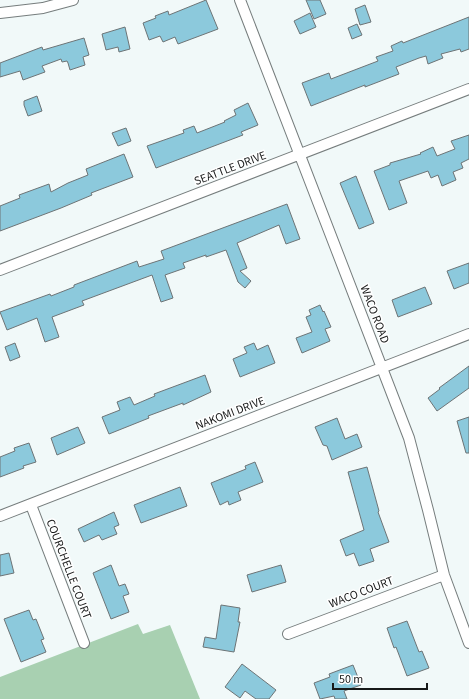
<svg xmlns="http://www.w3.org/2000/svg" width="469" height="699" viewBox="0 0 469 699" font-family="'Source Sans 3',sans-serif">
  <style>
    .green { fill: #a8d0b1 }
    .building { fill: #8cc9dc; stroke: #6d7476 }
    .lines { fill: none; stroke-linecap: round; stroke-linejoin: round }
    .minor-casing { stroke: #767d7d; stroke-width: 12 }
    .minor { stroke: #fff; stroke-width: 10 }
    .labels { text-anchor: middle; stroke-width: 3; stroke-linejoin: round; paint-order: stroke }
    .street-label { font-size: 12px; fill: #171919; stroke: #fff }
  </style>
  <rect width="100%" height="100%" fill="#f1f9f9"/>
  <!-- green -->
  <path class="green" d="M 138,624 L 143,634 L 170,625 L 200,699 L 0,699 L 0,677 Z"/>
  <!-- building -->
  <path class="building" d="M 206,0 L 218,29 L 178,44 L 175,37 L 163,42 L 160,36 L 149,40 L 143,23 L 156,18 L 155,16 L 168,11 L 169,15 Z
    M 306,0 L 320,0 L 326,14 L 314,19 Z
    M 365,5 L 371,22 L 360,25 L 355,9 Z
    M 310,13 L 316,27 L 300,34 L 294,21 Z
    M 469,17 L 469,49 L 461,52 L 460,49 L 441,54 L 443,58 L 428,64 L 426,56 L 419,58 L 396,67 L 399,74 L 365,87 L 365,85 L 311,106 L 302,83 L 329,73 L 331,79 L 378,61 L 376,57 L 393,51 L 391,46 L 402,41 L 403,43 Z
    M 357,24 L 362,35 L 352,39 L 348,28 Z
    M 125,27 L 130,49 L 119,52 L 118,47 L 106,50 L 102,34 Z
    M 84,38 L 89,55 L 83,57 L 85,65 L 70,70 L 68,63 L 67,61 L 62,62 L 61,59 L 42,66 L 45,72 L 23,80 L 20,71 L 0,77 L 0,63 L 42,47 L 43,50 Z
    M 37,96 L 42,111 L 28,116 L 24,105 L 24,101 Z
    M 248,103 L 258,125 L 241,132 L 243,135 L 156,168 L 147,146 L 184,133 L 183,130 L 194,126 L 197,133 L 225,122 L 224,121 L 236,115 L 234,110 Z
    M 126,128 L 131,141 L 118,146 L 112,133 Z
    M 469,135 L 469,159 L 461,163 L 463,168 L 453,172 L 456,180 L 442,186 L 438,175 L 431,178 L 428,171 L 399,181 L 407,203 L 389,210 L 374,171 L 390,165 L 390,163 L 421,154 L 420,153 L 433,147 L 437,156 L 455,149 L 451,141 Z
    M 124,154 L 133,177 L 91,193 L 92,195 L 61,208 L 0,231 L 0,206 L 20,198 L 19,195 L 49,184 L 51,192 L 68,183 L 88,175 L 86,169 Z
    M 356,176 L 374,223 L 359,229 L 340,183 Z
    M 287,204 L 300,239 L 286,244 L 279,225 L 237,243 L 247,268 L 240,271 L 251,281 L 245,288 L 238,282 L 226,250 L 206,257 L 206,255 L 183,263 L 185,268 L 165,275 L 173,298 L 161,302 L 152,275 L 82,301 L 84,305 L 52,317 L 59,337 L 45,342 L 37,318 L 7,330 L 0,312 L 50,294 L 51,296 L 74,287 L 74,285 L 137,261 L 139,267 L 164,259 L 161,251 Z
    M 469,263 L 469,283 L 454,289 L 447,271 Z
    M 425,287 L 432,304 L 398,317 L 392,300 Z
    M 320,305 L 323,312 L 324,311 L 331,327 L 325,329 L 330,341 L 302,353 L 296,338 L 312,332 L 306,317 L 311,315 L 309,310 Z
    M 15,343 L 20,357 L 10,361 L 5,347 Z
    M 254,343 L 257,350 L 268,345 L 275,363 L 240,377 L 233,359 L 247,353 L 244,347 Z
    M 469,366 L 469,388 L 437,411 L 428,398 L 440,389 L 439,388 Z
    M 205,375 L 211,392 L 183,405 L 183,403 L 148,416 L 149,418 L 109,434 L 102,417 L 120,410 L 117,402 L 130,397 L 134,405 L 155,396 L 154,394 Z
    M 469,417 L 469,453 L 466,453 L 457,421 Z
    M 337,418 L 345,439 L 357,434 L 362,447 L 332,460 L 327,446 L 323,445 L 315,427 Z
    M 78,427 L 85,443 L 57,455 L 51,438 Z
    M 29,443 L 36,462 L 23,466 L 24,468 L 0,477 L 0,457 L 15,451 L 14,448 Z
    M 255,462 L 263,482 L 238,492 L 241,500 L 229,505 L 228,501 L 220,505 L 211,483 L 246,469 L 245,466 Z
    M 367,467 L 379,511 L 378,512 L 389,542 L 370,549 L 374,561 L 359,566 L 354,553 L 346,556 L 340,540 L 364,530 L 348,472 Z
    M 180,487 L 187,506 L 141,523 L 134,505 Z
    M 114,512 L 119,525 L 114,527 L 117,534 L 102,540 L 99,535 L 84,542 L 78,529 Z
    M 9,553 L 14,573 L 0,576 L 0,555 Z
    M 111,565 L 119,586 L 125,584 L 129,594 L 123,596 L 129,612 L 111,619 L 93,573 Z
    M 281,565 L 286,582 L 252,592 L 247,575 Z
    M 221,605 L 240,608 L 238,622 L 240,622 L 234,652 L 203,647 L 205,637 L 216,639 Z
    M 29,610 L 33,620 L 36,619 L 44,639 L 41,640 L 46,652 L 21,662 L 4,619 Z
    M 407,621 L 419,652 L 422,651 L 429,668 L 407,676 L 396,647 L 394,648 L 387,628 Z
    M 242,664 L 276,690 L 269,699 L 256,699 L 245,691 L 240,698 L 225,687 Z
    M 353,665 L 361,685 L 344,691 L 347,699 L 335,699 L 334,696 L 320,699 L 314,683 L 330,677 L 329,674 Z"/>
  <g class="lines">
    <!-- minor casing -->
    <g class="minor-casing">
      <path id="minor" d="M 240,0 L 409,438 L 428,510 L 444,575 L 469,643
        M 0,13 L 43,8 L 73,0
        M 0,270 L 469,89
        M 31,505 L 84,643
        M 0,516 L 469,334
        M 288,634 L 444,575"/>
    </g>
    <!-- minor -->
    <use href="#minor" class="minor"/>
  </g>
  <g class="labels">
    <!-- street labels -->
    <g class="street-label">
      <text transform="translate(230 168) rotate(-21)" y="4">SEATTLE DRIVE</text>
      <text transform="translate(375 314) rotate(69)" y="4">WACO ROAD</text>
      <text transform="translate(230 413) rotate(-21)" y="4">NAKOMI DRIVE</text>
      <text transform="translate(69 569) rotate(69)" y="4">COURCHELLE COURT</text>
      <text transform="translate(361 592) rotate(-21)" y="4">WACO COURT</text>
    </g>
  </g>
  <!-- scale -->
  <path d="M333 683v6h94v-6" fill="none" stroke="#171919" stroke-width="2"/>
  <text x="339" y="683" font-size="12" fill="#171919" stroke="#ffffff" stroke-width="3" paint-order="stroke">50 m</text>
</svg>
